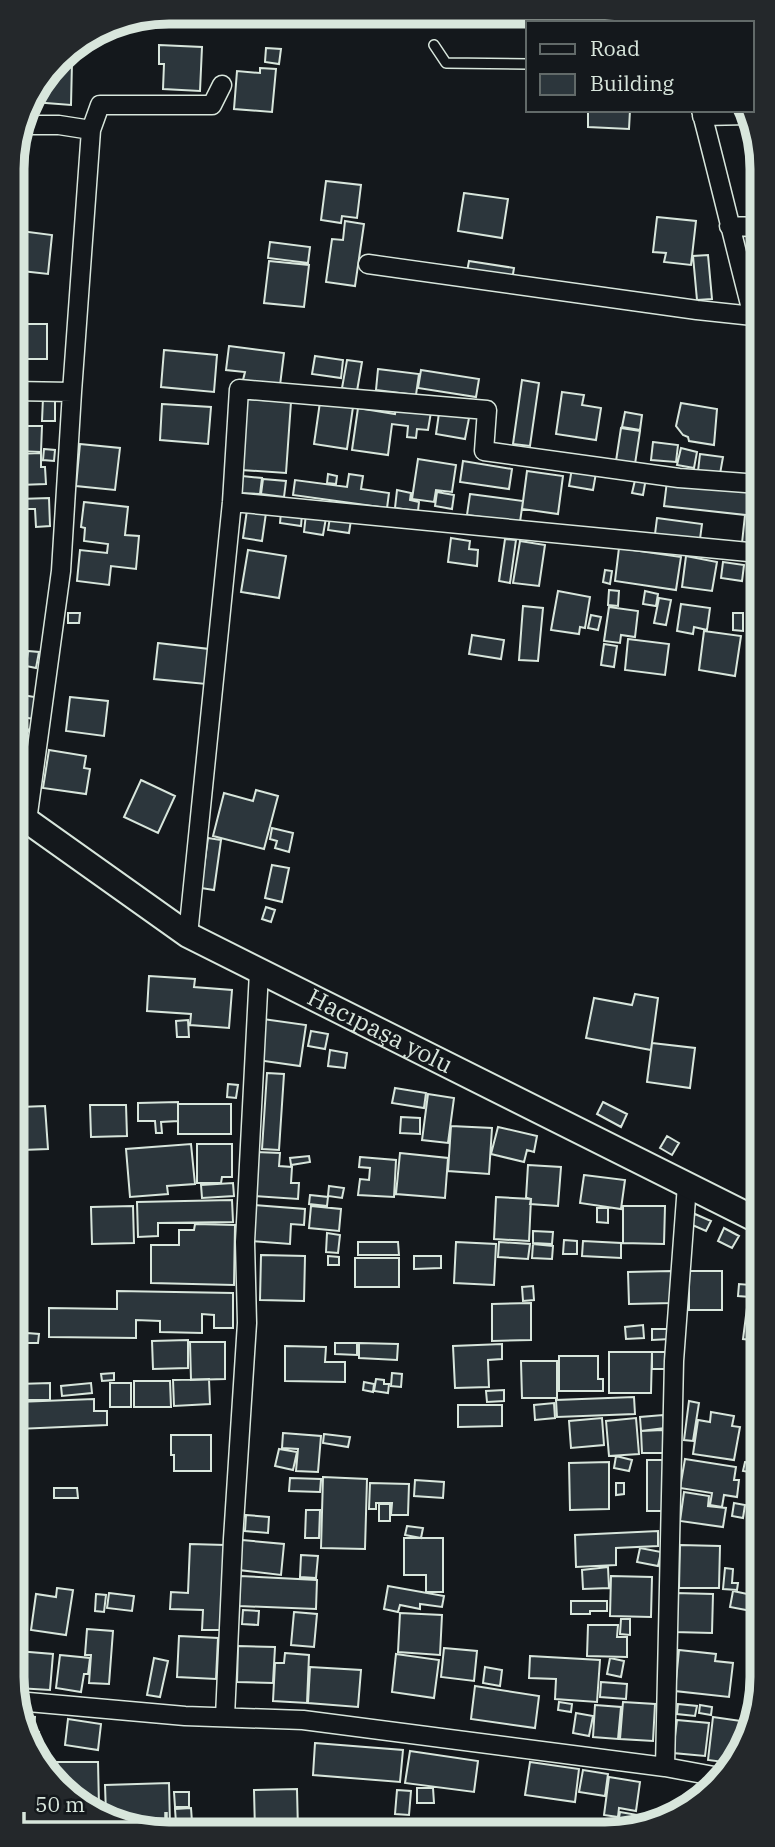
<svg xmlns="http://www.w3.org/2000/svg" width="775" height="1847" viewBox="0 0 775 1847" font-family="'IBM Plex Serif',serif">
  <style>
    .building { fill: #2c363c; stroke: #d8e6dc; stroke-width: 2 }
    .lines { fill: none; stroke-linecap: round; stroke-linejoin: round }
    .service-casing { stroke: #d8e6dc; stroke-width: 12 }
    .minor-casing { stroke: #d8e6dc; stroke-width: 21 }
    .secondary-casing { stroke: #d8e6dc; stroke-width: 28 }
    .service { stroke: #14181c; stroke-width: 9 }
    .minor { stroke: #14181c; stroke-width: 18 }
    .secondary { stroke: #14181c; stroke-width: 24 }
    .labels { text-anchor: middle; stroke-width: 5; stroke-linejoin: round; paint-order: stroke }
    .street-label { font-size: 24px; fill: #d8e6dc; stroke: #14181c }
    .rim { fill: none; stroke: #d8e6dc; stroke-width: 9 }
  </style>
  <rect width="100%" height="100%" fill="#14181c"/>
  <!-- building -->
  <path class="building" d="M 405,14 L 450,14 L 450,20 L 405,21 Z
    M 159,45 L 202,47 L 200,91 L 163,89 L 164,64 L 159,64 Z
    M 266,48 L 281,49 L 279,64 L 265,62 Z
    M 58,61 L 72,62 L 71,105 L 33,102 L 33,94 Z
    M 260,68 L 276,69 L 272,112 L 234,109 L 237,71 L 260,73 Z
    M 588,110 L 630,110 L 629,129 L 588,127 Z
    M 326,181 L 361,185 L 357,218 L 342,216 L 341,223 L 321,220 Z
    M 464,193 L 508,199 L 502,238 L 458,231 Z
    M 657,217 L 696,221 L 691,265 L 664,262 L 666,253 L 653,252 Z
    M 345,221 L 364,224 L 355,286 L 326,282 L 332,239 L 343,240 Z
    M 13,230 L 52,235 L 48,274 L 13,270 L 13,253 L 23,254 L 24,247 L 13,245 Z
    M 757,239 L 758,239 L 758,270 L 754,270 Z
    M 270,242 L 310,247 L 308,263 L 268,258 Z
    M 708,255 L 712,299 L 697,300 L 693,256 Z
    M 269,261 L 309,265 L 304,307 L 264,303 Z
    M 469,261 L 514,268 L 512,280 L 467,272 Z
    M 14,324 L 47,324 L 47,359 L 14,359 Z
    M 229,346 L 284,353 L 280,385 L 243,380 L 245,372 L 226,370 Z
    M 164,350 L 217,355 L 214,392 L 161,387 Z
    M 315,356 L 343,360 L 341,378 L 312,374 Z
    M 347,360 L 362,362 L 357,391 L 342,388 Z
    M 378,369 L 419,374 L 416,395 L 376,390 Z
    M 421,370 L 479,379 L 476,397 L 418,388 Z
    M 522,380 L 539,383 L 530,446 L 513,444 Z
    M 562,392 L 584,395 L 582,405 L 601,408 L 596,440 L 556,434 Z
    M 43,398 L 55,398 L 55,421 L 42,421 Z
    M 246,399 L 291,402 L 286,473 L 241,470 Z
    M 320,402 L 353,407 L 347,449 L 314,444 Z
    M 681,403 L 717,409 L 714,445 L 689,441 L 688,437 L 683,435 L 676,426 Z
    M 162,404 L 211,407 L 208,444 L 160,440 Z
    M 358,408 L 395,414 L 396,408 L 431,412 L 428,430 L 417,429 L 416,438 L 407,437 L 408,426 L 392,424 L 388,455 L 352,450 Z
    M 750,410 L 758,411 L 758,431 Z
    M 625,412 L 642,415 L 640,430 L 622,427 Z
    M 439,413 L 469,418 L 465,439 L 436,434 Z
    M 13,426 L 42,426 L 41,452 L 14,451 Z
    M 621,428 L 640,431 L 635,464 L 616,461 Z
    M 653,442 L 678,445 L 676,462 L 651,460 Z
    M 80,444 L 120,448 L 115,490 L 76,486 Z
    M 681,448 L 697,452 L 694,468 L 677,465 Z
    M 44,449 L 55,450 L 54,461 L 43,460 Z
    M 41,453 L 41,467 L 45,467 L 46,484 L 19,485 L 19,476 L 14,476 L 14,454 Z
    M 700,454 L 723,457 L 720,474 L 698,471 Z
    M 418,459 L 456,465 L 452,492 L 436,490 L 434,502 L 412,499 Z
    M 463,461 L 512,469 L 509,489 L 460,482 Z
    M 572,468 L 596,473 L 593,490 L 569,486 Z
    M 527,471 L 563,476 L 558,514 L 522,509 Z
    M 328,474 L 337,476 L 336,484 L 327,483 Z
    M 349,474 L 363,476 L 361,489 L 389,493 L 387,508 L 293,495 L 295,480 L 347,487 Z
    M 242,476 L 262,478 L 260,494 L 240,493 Z
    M 636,476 L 646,478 L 643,495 L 632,493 Z
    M 263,479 L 286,481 L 284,497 L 261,494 Z
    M 667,481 L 759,491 L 759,545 L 742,543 L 745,515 L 664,506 Z
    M 397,490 L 411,493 L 410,500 L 419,502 L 418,511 L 395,508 Z
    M 437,492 L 454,495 L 452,509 L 435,506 Z
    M 470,494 L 523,501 L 520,522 L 467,515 Z
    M 49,498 L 50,526 L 36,527 L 35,509 L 20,509 L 20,499 Z
    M 84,502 L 128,507 L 125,535 L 139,536 L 136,569 L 111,566 L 109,585 L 77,581 L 80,550 L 107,553 L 108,544 L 84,541 L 85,528 L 81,527 Z
    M 247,510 L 266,513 L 262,541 L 243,538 Z
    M 281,512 L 302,514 L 301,526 L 280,523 Z
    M 306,514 L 326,518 L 323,535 L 304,532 Z
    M 330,517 L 351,520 L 349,533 L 328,530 Z
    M 657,518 L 702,524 L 700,539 L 655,534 Z
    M 451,538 L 470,541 L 469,549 L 478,550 L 477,566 L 448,562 Z
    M 505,539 L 516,540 L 510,583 L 499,581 Z
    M 520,541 L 545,545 L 539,586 L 513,583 Z
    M 619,548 L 681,557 L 676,590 L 615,581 Z
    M 248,550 L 286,556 L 279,598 L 241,592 Z
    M 686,556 L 717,562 L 712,591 L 682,587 Z
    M 723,562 L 744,565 L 742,581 L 721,578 Z
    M 605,570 L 612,571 L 610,584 L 603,582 Z
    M 609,590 L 619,591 L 618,606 L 608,605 Z
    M 558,591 L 590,597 L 585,628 L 580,627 L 579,634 L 551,630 Z
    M 645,591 L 658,594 L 656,606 L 643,604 Z
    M 659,598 L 671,600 L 666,625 L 654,623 Z
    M 681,604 L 710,608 L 707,630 L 694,627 L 693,634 L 677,631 Z
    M 523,606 L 543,608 L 538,661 L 519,660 Z
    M 609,607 L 638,611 L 635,637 L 621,635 L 620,643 L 604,641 Z
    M 68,613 L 80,613 L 79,623 L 68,623 Z
    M 733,613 L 743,613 L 743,631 L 733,630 Z
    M 591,615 L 601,617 L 598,630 L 588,628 Z
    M 704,631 L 741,636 L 735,676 L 699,670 Z
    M 472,635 L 504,640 L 501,659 L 469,654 Z
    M 628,639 L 669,644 L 665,675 L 625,670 Z
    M 158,643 L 209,649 L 206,684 L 154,679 Z
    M 604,644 L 617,646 L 614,667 L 601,665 Z
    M 28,651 L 39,652 L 36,668 L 26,666 Z
    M 22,695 L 41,698 L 38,720 L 18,716 Z
    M 70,697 L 108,701 L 104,736 L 66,731 Z
    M 14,720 L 29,730 L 14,750 Z
    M 49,750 L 86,756 L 84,768 L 90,769 L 86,794 L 43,788 Z
    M 141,780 L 175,796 L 158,833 L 124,817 Z
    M 256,790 L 278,796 L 264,849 L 213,836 L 224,793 L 253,801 Z
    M 272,828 L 293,833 L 289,852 L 275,848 L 277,841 L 270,839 Z
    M 208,838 L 221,840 L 214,890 L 201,888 Z
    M 272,865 L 289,868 L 282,902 L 265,898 Z
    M 266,907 L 275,910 L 271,922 L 262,919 Z
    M 149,976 L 195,979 L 194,987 L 232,990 L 229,1028 L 190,1025 L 191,1014 L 147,1011 Z
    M 635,994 L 658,998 L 651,1050 L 586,1038 L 594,998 L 632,1005 Z
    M 263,1019 L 306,1025 L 300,1066 L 257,1060 Z
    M 188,1020 L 189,1037 L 177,1037 L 176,1021 Z
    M 311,1031 L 328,1034 L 325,1049 L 308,1046 Z
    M 652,1043 L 695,1048 L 690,1088 L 647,1082 Z
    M 330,1050 L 347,1053 L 345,1068 L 328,1066 Z
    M 15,1070 L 25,1070 L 24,1088 L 16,1088 Z
    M 267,1073 L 284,1074 L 279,1150 L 262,1149 Z
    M 228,1084 L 238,1085 L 236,1098 L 227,1097 Z
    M 395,1088 L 426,1093 L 424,1108 L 392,1103 Z
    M 428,1094 L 454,1098 L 448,1143 L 422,1140 Z
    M 178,1102 L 178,1121 L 161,1122 L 162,1133 L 156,1133 L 155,1121 L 138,1121 L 138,1103 Z
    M 603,1102 L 627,1114 L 621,1127 L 597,1114 Z
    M 178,1104 L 231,1104 L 231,1134 L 178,1134 Z
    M 90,1105 L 126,1105 L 127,1136 L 91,1137 Z
    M 45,1106 L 48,1149 L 22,1150 L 20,1107 Z
    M 401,1117 L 420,1118 L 420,1134 L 400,1133 Z
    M 451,1126 L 492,1128 L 489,1174 L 448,1171 Z
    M 498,1127 L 537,1136 L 534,1152 L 527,1150 L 524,1162 L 491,1154 Z
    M 667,1136 L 679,1143 L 672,1155 L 660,1148 Z
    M 191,1144 L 195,1184 L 167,1186 L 168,1194 L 130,1197 L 126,1149 Z
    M 197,1144 L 232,1144 L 232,1177 L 222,1177 L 221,1183 L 197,1183 Z
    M 256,1152 L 280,1153 L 279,1166 L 292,1167 L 291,1183 L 299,1183 L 298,1199 L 253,1196 Z
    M 400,1153 L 448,1158 L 445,1198 L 396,1194 Z
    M 309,1156 L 310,1162 L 291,1165 L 290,1158 Z
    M 360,1157 L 396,1160 L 394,1197 L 358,1195 L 360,1179 L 369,1180 L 370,1168 L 359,1167 Z
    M 528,1165 L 561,1167 L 558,1206 L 530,1204 L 531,1199 L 526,1198 Z
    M 584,1175 L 625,1180 L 621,1209 L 580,1203 Z
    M 233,1183 L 234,1196 L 202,1198 L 201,1185 Z
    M 329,1186 L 344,1188 L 342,1198 L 328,1196 Z
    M 310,1195 L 328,1197 L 327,1206 L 309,1204 Z
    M 496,1197 L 531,1199 L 529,1241 L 494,1239 Z
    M 232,1200 L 233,1222 L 158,1223 L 158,1236 L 138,1237 L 137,1202 Z
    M 253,1205 L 305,1209 L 304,1225 L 291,1224 L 290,1244 L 250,1241 Z
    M 133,1206 L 134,1243 L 92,1244 L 91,1207 Z
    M 311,1206 L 341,1209 L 339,1231 L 309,1228 Z
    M 623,1206 L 665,1206 L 664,1244 L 623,1243 Z
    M 597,1208 L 608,1208 L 608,1223 L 597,1222 Z
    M 695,1214 L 711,1221 L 706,1231 L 690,1224 Z
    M 195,1224 L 235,1225 L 234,1285 L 151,1283 L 151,1245 L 179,1245 L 179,1230 L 194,1230 Z
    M 724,1228 L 739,1236 L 732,1248 L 718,1241 Z
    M 533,1231 L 553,1232 L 552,1244 L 533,1243 Z
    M 327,1233 L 340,1235 L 338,1253 L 326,1252 Z
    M 564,1240 L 577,1241 L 577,1254 L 563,1254 Z
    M 583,1241 L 621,1243 L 621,1258 L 582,1256 Z
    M 358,1242 L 398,1242 L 399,1255 L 358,1255 Z
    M 456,1242 L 496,1244 L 494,1285 L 454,1283 Z
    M 499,1242 L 530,1244 L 528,1259 L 498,1257 Z
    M 533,1244 L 553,1246 L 552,1259 L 532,1258 Z
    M 261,1255 L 305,1256 L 304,1301 L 260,1300 Z
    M 328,1256 L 339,1257 L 339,1265 L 328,1265 Z
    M 414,1256 L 441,1256 L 441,1268 L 414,1269 Z
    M 355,1258 L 399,1258 L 399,1287 L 355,1287 Z
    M 671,1271 L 672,1303 L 629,1304 L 628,1272 Z
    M 689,1271 L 722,1271 L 722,1310 L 689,1310 Z
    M 751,1274 L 761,1275 L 761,1292 L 750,1291 L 750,1297 L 738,1296 L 739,1284 L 750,1285 Z
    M 533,1286 L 534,1300 L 523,1301 L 522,1287 Z
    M 117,1291 L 233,1293 L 233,1328 L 214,1328 L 214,1315 L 202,1314 L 202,1333 L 160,1332 L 160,1321 L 136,1320 L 136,1338 L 49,1337 L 49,1308 L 117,1309 Z
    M 748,1300 L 761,1301 L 761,1341 L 743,1339 Z
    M 531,1303 L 531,1340 L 492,1341 L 492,1304 Z
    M 643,1325 L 644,1338 L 626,1339 L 625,1327 Z
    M 652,1329 L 669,1329 L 670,1339 L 652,1340 Z
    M 27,1333 L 39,1334 L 38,1343 L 27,1343 Z
    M 188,1340 L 188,1368 L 153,1369 L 152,1341 Z
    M 190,1342 L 225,1342 L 225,1379 L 191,1380 Z
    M 335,1343 L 357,1343 L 357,1355 L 335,1354 Z
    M 359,1343 L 398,1344 L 397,1360 L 359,1358 Z
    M 502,1344 L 502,1359 L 488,1360 L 489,1387 L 455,1388 L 453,1346 Z
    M 285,1346 L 326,1347 L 325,1362 L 345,1362 L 345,1382 L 285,1381 Z
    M 609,1352 L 652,1352 L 651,1393 L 609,1393 Z
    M 652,1352 L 668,1352 L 669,1369 L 652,1369 Z
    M 559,1356 L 598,1356 L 598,1379 L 603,1379 L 603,1391 L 559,1391 Z
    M 521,1361 L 557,1361 L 557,1398 L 522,1398 Z
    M 114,1373 L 114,1380 L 102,1381 L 101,1374 Z
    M 392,1373 L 402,1374 L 401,1387 L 391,1386 Z
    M 209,1379 L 210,1404 L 174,1406 L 173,1380 Z
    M 376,1379 L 384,1380 L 384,1384 L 389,1384 L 388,1393 L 374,1391 Z
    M 134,1381 L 170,1381 L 171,1407 L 134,1407 Z
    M 364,1382 L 374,1384 L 373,1392 L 363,1390 Z
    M 50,1383 L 50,1400 L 18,1400 L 18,1384 Z
    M 91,1383 L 92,1393 L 62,1396 L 61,1386 Z
    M 110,1383 L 131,1383 L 131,1407 L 110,1407 Z
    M 504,1390 L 504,1401 L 487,1402 L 486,1391 Z
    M 634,1397 L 635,1414 L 557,1417 L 556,1400 Z
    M 94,1399 L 94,1411 L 107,1411 L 107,1425 L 18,1429 L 17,1402 Z
    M 689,1401 L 699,1403 L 693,1441 L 684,1440 Z
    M 554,1403 L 555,1418 L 535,1420 L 534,1405 Z
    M 458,1405 L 502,1405 L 502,1426 L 458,1427 Z
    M 711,1412 L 734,1416 L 732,1426 L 740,1427 L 734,1460 L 693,1454 L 698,1420 L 710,1422 Z
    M 663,1415 L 665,1428 L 641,1431 L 640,1417 Z
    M 602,1418 L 604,1445 L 571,1448 L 569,1421 Z
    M 636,1418 L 639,1454 L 609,1456 L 606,1421 Z
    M 663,1430 L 664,1453 L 642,1453 L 641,1431 Z
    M 283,1433 L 321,1436 L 318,1472 L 296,1471 L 298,1449 L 282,1448 Z
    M 324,1434 L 350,1437 L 348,1447 L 323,1443 Z
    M 171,1435 L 211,1435 L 211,1471 L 174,1471 L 174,1455 L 171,1455 Z
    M 279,1449 L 297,1452 L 293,1470 L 275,1466 Z
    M 616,1456 L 632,1460 L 629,1471 L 614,1468 Z
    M 685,1459 L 736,1467 L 734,1480 L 739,1480 L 737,1497 L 724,1495 L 722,1507 L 710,1505 L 712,1493 L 680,1488 Z
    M 647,1460 L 663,1460 L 663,1511 L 647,1511 Z
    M 609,1462 L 609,1509 L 570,1510 L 569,1463 Z
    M 745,1462 L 762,1464 L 762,1474 L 743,1471 Z
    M 323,1477 L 367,1479 L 365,1549 L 321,1548 Z
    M 290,1478 L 321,1479 L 320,1492 L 289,1491 Z
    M 415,1480 L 444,1482 L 443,1498 L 414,1496 Z
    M 370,1483 L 409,1484 L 408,1515 L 391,1515 L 392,1503 L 376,1503 L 376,1509 L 369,1509 Z
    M 616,1483 L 624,1483 L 624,1494 L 616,1495 Z
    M 17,1486 L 27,1486 L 26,1503 L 17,1503 Z
    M 54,1488 L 77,1488 L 78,1498 L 54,1498 Z
    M 684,1492 L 709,1496 L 708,1506 L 726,1508 L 723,1527 L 680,1521 Z
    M 734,1503 L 745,1505 L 743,1518 L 732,1516 Z
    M 379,1504 L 390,1504 L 390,1521 L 379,1521 Z
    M 306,1510 L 320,1510 L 319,1538 L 305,1538 Z
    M 246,1515 L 269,1517 L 268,1533 L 245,1531 Z
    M 407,1526 L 423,1528 L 421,1538 L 405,1535 Z
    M 658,1531 L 658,1546 L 616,1548 L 616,1565 L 576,1567 L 575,1535 Z
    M 404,1538 L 443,1538 L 443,1592 L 426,1592 L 426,1575 L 404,1575 Z
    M 242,1540 L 284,1544 L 281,1575 L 239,1570 Z
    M 190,1544 L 225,1545 L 222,1630 L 202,1630 L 203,1610 L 170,1609 L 171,1592 L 188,1593 Z
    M 680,1545 L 720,1546 L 719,1588 L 679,1588 Z
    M 640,1548 L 661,1552 L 658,1566 L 637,1562 Z
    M 301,1555 L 318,1556 L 316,1578 L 300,1577 Z
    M 608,1567 L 609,1588 L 583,1589 L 582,1570 Z
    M 725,1568 L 733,1569 L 732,1583 L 738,1583 L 737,1590 L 723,1589 Z
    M 240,1576 L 317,1580 L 316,1609 L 239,1606 Z
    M 611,1576 L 652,1577 L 651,1617 L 610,1616 Z
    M 388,1586 L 444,1596 L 442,1607 L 420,1604 L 420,1609 L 400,1605 L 398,1612 L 384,1609 Z
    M 57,1588 L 73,1590 L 66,1635 L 31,1630 L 36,1594 L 56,1597 Z
    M 733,1591 L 762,1597 L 762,1613 L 730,1607 Z
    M 109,1593 L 134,1596 L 132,1611 L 107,1608 Z
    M 675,1593 L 713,1594 L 712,1633 L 674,1632 Z
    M 96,1594 L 106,1595 L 104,1612 L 95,1611 Z
    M 571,1601 L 607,1601 L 607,1611 L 590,1611 L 590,1614 L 571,1614 Z
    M 243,1610 L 259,1611 L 258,1625 L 242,1624 Z
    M 294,1612 L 317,1614 L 314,1647 L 291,1645 Z
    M 400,1613 L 442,1615 L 440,1655 L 398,1652 Z
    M 621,1619 L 630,1619 L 630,1635 L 620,1634 Z
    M 588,1625 L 618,1625 L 617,1637 L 627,1637 L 627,1657 L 587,1656 Z
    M 87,1629 L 113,1631 L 109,1684 L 89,1683 L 91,1655 L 85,1655 Z
    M 179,1636 L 218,1638 L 216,1679 L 177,1677 Z
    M 238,1646 L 275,1647 L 273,1683 L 237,1682 Z
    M 444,1648 L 477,1651 L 474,1681 L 441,1677 Z
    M 679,1650 L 716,1654 L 715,1661 L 733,1663 L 729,1697 L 675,1691 Z
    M 17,1651 L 53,1654 L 50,1690 L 17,1688 Z
    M 285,1653 L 309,1655 L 307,1703 L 273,1701 L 275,1663 L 284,1663 Z
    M 396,1654 L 439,1660 L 434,1698 L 392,1692 Z
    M 60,1655 L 90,1658 L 88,1674 L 84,1674 L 81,1692 L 56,1688 Z
    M 530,1656 L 600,1660 L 597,1702 L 555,1699 L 556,1679 L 529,1678 Z
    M 154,1658 L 168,1661 L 160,1697 L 147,1695 Z
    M 610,1658 L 624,1661 L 621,1677 L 607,1674 Z
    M 310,1667 L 361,1670 L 358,1707 L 308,1703 Z
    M 485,1667 L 502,1670 L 500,1686 L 483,1683 Z
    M 601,1682 L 627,1684 L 626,1699 L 600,1697 Z
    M 475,1686 L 539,1696 L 535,1728 L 471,1719 Z
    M 559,1702 L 572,1704 L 571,1712 L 558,1710 Z
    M 623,1702 L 655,1704 L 653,1741 L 620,1739 Z
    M 678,1704 L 697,1706 L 695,1716 L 677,1714 Z
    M 595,1705 L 621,1707 L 618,1739 L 593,1737 Z
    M 700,1705 L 712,1707 L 711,1715 L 699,1713 Z
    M 576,1713 L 593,1716 L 589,1736 L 573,1733 Z
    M 18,1715 L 35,1717 L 34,1731 L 39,1732 L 37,1750 Z
    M 713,1717 L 748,1722 L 731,1763 L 708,1760 Z
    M 68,1719 L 101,1724 L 98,1750 L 65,1745 Z
    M 677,1720 L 709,1723 L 705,1756 L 673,1753 Z
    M 315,1743 L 403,1750 L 400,1782 L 313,1775 Z
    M 410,1751 L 478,1761 L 474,1792 L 405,1783 Z
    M 57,1762 L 98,1762 L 99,1806 L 90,1806 L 59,1789 Z
    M 530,1762 L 579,1769 L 575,1802 L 525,1795 Z
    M 583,1770 L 608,1774 L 605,1796 L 579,1792 Z
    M 609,1777 L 640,1782 L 636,1811 L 619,1808 L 618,1817 L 604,1815 Z
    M 169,1783 L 170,1825 L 130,1827 L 106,1814 L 105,1785 Z
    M 417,1788 L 433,1788 L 434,1803 L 417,1803 Z
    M 297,1789 L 298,1831 L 255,1831 L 254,1790 Z
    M 397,1790 L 411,1791 L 409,1815 L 395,1814 Z
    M 174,1792 L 189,1792 L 189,1807 L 175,1807 Z
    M 191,1808 L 192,1822 L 176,1823 L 175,1809 Z
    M 620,1812 L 643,1816 L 640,1830 L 617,1829 Z
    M 433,1822 L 486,1827 L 485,1830 L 432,1830 Z
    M 531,1822 L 550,1823 L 549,1830 L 530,1830 Z"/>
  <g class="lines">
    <!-- service casing -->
    <g class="service-casing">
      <path id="service" d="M 434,45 L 446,63 L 528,64"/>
    </g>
    <!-- minor casing -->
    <g class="minor-casing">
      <path id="minor" d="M 701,110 C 719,178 735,247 753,316 L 758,324
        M 702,116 L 749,115
        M 22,125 L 59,125 L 91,130 L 72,392 L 61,571 L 27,821
        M 91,130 L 100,105 L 212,105 L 222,85
        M 729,226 L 758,227
        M 368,264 L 697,310 L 753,316
        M 13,391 L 72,392
        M 232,502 L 759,553
        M 188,935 L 232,502 L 239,389 L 487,410 L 484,451 L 679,478 L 759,484
        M 17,1701 L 185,1716 L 303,1720 L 665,1767 L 725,1778
        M 225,1717 L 233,1539 L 247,1323 L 245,1242 L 259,972
        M 665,1767 L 674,1361 L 687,1185"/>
    </g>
    <!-- secondary casing -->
    <g class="secondary-casing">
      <g id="secondary">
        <path id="s1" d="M 15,812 L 188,935 L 761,1222"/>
      </g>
    </g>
    <!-- service -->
    <use href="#service" class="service"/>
    <!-- minor -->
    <use href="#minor" class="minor"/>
    <!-- secondary -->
    <use href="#secondary" class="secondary"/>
  </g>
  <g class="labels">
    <!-- street labels -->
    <g class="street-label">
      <text dy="8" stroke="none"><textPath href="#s1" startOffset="427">Hacıpaşa yolu</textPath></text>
    </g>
  </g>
  <!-- crop -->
  <path d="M0 0H775V1847H0ZM169 24H605A145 145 0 0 1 750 169V1677A145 145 0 0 1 605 1822H169A145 145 0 0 1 24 1677V169A145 145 0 0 1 169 24Z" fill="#24282b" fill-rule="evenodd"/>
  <path class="rim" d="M169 24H605A145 145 0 0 1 750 169V1677A145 145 0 0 1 605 1822H169A145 145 0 0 1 24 1677V169A145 145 0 0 1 169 24Z"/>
  <!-- legend -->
  <rect x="526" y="21" width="228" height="91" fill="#14181c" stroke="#626a69" stroke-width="2"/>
  <rect x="540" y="44" width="35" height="10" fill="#14181c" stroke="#626a69" stroke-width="2"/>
  <text x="590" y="56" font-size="21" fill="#d8e6dc">Road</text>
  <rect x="540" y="74" width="35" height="21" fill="#2c363c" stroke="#626a69" stroke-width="2"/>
  <text x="590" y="91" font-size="21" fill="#d8e6dc">Building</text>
  <!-- scale -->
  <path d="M24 1812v10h142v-10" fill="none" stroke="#d8e6dc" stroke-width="3.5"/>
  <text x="35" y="1812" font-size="21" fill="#d8e6dc" stroke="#14181c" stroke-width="5" paint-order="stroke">50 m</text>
</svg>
